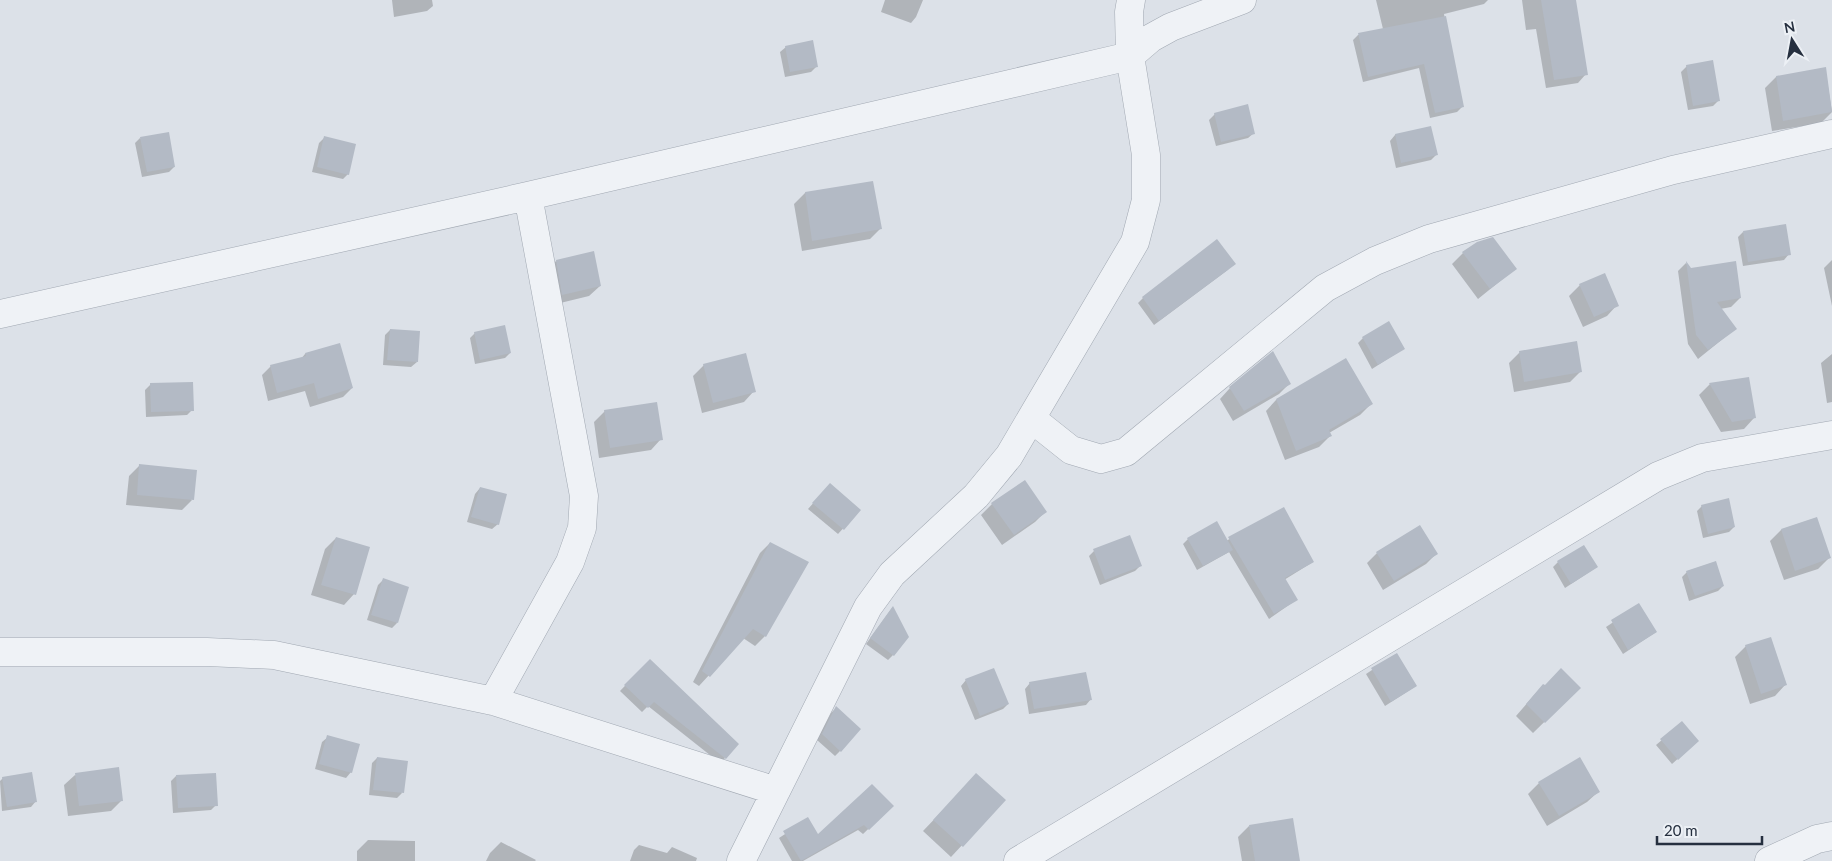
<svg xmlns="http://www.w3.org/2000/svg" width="1832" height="861" viewBox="0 0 1832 861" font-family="Lato,sans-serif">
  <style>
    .shadow { fill: #0003 }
    .building { fill: #b3bac5 }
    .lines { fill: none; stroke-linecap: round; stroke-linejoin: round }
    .minor-casing { stroke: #a1a8b2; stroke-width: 29 }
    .minor { stroke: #eff2f6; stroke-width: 28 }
  </style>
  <rect width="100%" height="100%" fill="#dce1e8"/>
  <!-- shadow -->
  <path class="shadow" d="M 392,0 L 432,0 L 433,6 L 427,11 L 394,17 Z
    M 885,0 L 923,0 L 916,17 L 911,23 L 881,12 Z
    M 1376,0 L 1488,0 L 1484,4 L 1444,14 L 1462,107 L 1457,112 L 1430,118 L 1419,68 L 1363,82 L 1353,40 L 1358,35 L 1383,29 Z
    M 1522,0 L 1575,0 L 1586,74 L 1578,83 L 1546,88 L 1536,29 L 1526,30 Z
    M 786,47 L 816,67 L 811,72 L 785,77 L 780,52 Z
    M 1687,66 L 1718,101 L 1713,106 L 1688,110 L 1681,72 Z
    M 1825,68 L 1832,112 L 1821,123 L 1772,131 L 1765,88 L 1776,77 Z
    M 1215,114 L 1254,133 L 1248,138 L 1216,146 L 1209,120 Z
    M 1430,127 L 1436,155 L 1431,160 L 1396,168 L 1390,141 L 1395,135 Z
    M 140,138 L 174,167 L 169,172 L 142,177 L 135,143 Z
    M 324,138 L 348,174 L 343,179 L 312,172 L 319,143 Z
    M 872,182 L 880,229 L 870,239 L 802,251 L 794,204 L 805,193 Z
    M 1743,232 L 1789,254 L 1784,260 L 1743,266 L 1738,237 Z
    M 1463,253 L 1515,269 L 1478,299 L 1452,264 Z
    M 1832,260 L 1832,306 L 1824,268 Z
    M 556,261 L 600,286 L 589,296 L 552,305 L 546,272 Z
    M 1686,263 L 1691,269 L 1740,298 L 1731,307 L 1720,309 L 1735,329 L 1698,359 L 1688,344 L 1678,271 Z
    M 1229,269 L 1154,325 L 1138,303 L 1143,298 Z
    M 1580,285 L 1617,305 L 1607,316 L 1583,327 L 1569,296 Z
    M 390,330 L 417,362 L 411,367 L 383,365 L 385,335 Z
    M 475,333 L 510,353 L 505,358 L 475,364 L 470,338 Z
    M 1363,338 L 1403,349 L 1372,369 L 1358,343 Z
    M 339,344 L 352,388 L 343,397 L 310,407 L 305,391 L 268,401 L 262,375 L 271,366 L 301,359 L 305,354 Z
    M 1520,352 L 1581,371 L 1570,382 L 1514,392 L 1509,363 Z
    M 1832,354 L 1832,402 L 1827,403 L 1821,363 Z
    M 704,365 L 754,391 L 744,402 L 702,413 L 693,376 Z
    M 1290,383 L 1279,394 L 1233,421 L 1220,399 L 1230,388 Z
    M 151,384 L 192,410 L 187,415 L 146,417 L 145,390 Z
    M 1710,384 L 1754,418 L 1744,429 L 1721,432 L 1699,395 Z
    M 1276,400 L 1371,404 L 1360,415 L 1329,433 L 1330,436 L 1319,447 L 1285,460 L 1266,411 Z
    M 605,411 L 661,439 L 651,450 L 599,458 L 594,422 Z
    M 140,465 L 192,500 L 182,510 L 126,505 L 129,476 Z
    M 480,488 L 498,524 L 492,529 L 467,522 L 475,494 Z
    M 825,490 L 860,510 L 838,534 L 808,509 Z
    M 992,504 L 1045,512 L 1035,522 L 1002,545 L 981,515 Z
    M 1702,506 L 1734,527 L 1729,532 L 1703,538 L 1697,511 Z
    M 1284,509 L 1313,562 L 1284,580 L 1296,600 L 1269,619 L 1229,552 L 1197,570 L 1183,544 L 1188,539 L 1226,541 Z
    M 1816,519 L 1829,558 L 1818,569 L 1784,580 L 1770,541 L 1781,530 Z
    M 336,538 L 354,594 L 344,605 L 311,595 L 325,549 Z
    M 770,543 L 765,636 L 755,646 L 743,638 L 699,686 L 693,682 L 760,553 Z
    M 1094,551 L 1140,566 L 1135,571 L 1100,585 L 1089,556 Z
    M 1377,553 L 1436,554 L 1426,564 L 1383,590 L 1367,563 Z
    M 1558,562 L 1597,567 L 1565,588 L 1553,567 Z
    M 1687,572 L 1723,586 L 1718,591 L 1689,601 L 1682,577 Z
    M 383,580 L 397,623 L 392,628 L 367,620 L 378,585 Z
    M 1639,605 L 1656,632 L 1623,654 L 1606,627 Z
    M 892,608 L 893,655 L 888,660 L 866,644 Z
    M 1746,646 L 1785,685 L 1775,696 L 1750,704 L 1735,657 Z
    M 1396,654 L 1416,686 L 1385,706 L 1366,674 Z
    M 650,660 L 725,758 L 720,763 L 648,706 L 642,712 L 620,691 Z
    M 966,680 L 1008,704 L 1003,709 L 975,720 L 961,686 Z
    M 1030,683 L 1091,699 L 1086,705 L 1029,714 L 1025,689 Z
    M 1543,685 L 1579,688 L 1533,733 L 1516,716 Z
    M 836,708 L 840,751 L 835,756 L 817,740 L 831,713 Z
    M 1682,723 L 1692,746 L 1672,764 L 1656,745 Z
    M 328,737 L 351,772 L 346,778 L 315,769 L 322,742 Z
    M 377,758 L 402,793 L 397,798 L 369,795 L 372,763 Z
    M 75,775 L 122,800 L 111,811 L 68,816 L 64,785 Z
    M 176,776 L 216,805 L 211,810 L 173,813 L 171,781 Z
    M 3,778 L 36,801 L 31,807 L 2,811 L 0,781 Z
    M 1539,783 L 1598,792 L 1587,802 L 1547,826 L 1528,794 Z
    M 966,786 L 1004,800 L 951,857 L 923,831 Z
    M 892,806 L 863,834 L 858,830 L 803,861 L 792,861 L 779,838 L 808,819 L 818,836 Z
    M 1249,826 L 1298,861 L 1242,861 L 1238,837 Z
    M 368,840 L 415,841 L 415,861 L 357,861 L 357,851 Z
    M 501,842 L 536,860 L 535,861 L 486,861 L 490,853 Z
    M 639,845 L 667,853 L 672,847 L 697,858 L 696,861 L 630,861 L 634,850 Z"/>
  <!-- building -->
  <path class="building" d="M 1541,0 L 1576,0 L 1588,75 L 1554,80 Z
    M 1446,16 L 1464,107 L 1435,113 L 1424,64 L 1368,77 L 1358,33 Z
    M 813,40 L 818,67 L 790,72 L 785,46 Z
    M 1713,60 L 1720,101 L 1693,106 L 1686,65 Z
    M 1826,67 L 1832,112 L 1783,121 L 1776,76 Z
    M 1248,104 L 1255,134 L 1221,142 L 1214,113 Z
    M 1431,126 L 1438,155 L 1401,163 L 1395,134 Z
    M 169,132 L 175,167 L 147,172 L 140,137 Z
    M 324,136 L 356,144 L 349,175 L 317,167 Z
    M 873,181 L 882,229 L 812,241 L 805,192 Z
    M 1786,224 L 1791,255 L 1748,262 L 1743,231 Z
    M 1493,237 L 1517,269 L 1490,289 L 1462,252 L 1477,242 Z
    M 1217,239 L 1236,264 L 1159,321 L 1142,297 Z
    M 594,251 L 601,286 L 562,295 L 556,260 Z
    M 1686,261 L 1691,268 L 1736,261 L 1741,298 L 1717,302 L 1737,329 L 1708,350 L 1696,335 Z
    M 1605,273 L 1619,306 L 1594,317 L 1579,284 Z
    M 1389,321 L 1405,349 L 1378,365 L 1362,337 Z
    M 505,325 L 511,353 L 480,360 L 474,332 Z
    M 390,329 L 420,331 L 418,362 L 387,360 Z
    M 1577,341 L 1582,372 L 1524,382 L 1519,351 Z
    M 340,343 L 353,388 L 318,399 L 314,383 L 277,393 L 270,365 L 306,356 L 305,353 Z
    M 1273,351 L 1291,384 L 1244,411 L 1229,387 Z
    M 746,353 L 756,392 L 713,403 L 703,364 Z
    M 1346,358 L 1373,404 L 1329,430 L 1332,436 L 1296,451 L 1276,399 Z
    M 1749,377 L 1756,418 L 1732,422 L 1709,383 Z
    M 193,382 L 194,411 L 151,412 L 150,383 Z
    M 657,402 L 663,440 L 610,448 L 604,410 Z
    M 139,464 L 197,470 L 194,500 L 137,495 Z
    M 1025,480 L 1047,512 L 1014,535 L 991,503 Z
    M 830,483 L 861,510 L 844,530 L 812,503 Z
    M 480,487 L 507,494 L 499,525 L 471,517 Z
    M 1729,498 L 1735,527 L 1708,534 L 1701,505 Z
    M 1284,507 L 1314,562 L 1285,578 L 1298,600 L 1274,614 L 1228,537 Z
    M 1817,517 L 1831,558 L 1795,571 L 1781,529 Z
    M 1217,521 L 1233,550 L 1203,566 L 1187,538 Z
    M 1420,525 L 1438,554 L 1394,581 L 1376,552 Z
    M 1130,535 L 1142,566 L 1105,580 L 1093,549 Z
    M 336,537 L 370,547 L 356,595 L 321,585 Z
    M 770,542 L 809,562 L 766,637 L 753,629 L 710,677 L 702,671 Z
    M 1584,545 L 1598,567 L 1571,584 L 1557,561 Z
    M 1716,561 L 1724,586 L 1695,596 L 1686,571 Z
    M 383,578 L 409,587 L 398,623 L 371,615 Z
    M 1639,603 L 1657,632 L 1628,650 L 1611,620 Z
    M 893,606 L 909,637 L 894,656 L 870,638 Z
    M 1771,637 L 1787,685 L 1761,694 L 1745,645 Z
    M 1397,653 L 1417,686 L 1391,702 L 1371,668 Z
    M 650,659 L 739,744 L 726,759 L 654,702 L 648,708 L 624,685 Z
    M 994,668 L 1009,704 L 980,716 L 965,679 Z
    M 1561,668 L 1581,688 L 1545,723 L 1526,704 L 1543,684 L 1545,685 Z
    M 1086,672 L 1092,700 L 1034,709 L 1029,682 Z
    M 836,706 L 861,729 L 841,752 L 822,734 Z
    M 1682,721 L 1699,741 L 1678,760 L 1660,739 Z
    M 327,735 L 360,744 L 352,773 L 319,764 Z
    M 377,757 L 408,761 L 404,793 L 373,790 Z
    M 1580,757 L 1600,792 L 1559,816 L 1538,782 Z
    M 119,767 L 123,801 L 79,806 L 75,773 Z
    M 32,772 L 37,802 L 7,807 L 2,777 Z
    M 216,773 L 218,806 L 178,808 L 176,775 Z
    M 976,773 L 1006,800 L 963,847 L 933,820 Z
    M 872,784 L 894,806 L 869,830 L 864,825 L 801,861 L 783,831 L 808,817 L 818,834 Z
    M 1293,818 L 1300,861 L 1255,861 L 1249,825 Z"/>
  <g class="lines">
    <!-- minor casing -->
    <g class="minor-casing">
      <path id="minor" d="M 0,314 L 528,196 L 1130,56 L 1151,38 L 1171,27 L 1242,0
        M 1032,419 L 1071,450 L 1101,459 L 1126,452 L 1325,288 L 1375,261 L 1429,239 L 1673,170 L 1832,134
        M 0,652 L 207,652 L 274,655 L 493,701 L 776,791
        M 493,701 L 570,562 L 582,528 L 584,496 L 528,196
        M 741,861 L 868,607 L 892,574 L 976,496 L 1009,456 L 1135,242 L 1146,200 L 1146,155 L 1130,56 L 1129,12 L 1131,0
        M 1018,861 L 1658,476 L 1702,458 L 1832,435
        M 1769,861 L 1817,839 L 1832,836"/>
    </g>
    <!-- minor -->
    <use href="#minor" class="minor"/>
  </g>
  <!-- north arrow -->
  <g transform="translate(1792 40) rotate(349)" stroke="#ecf0f5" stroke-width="4" paint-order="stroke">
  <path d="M0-4L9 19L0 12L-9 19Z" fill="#252f3f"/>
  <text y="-8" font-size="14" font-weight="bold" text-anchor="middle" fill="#252f3f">N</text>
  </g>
  <!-- scale -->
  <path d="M1657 836v8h105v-8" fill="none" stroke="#252f3f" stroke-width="2.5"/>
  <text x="1664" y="836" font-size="15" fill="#252f3f" stroke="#ecf0f5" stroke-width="4" paint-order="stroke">20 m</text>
</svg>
